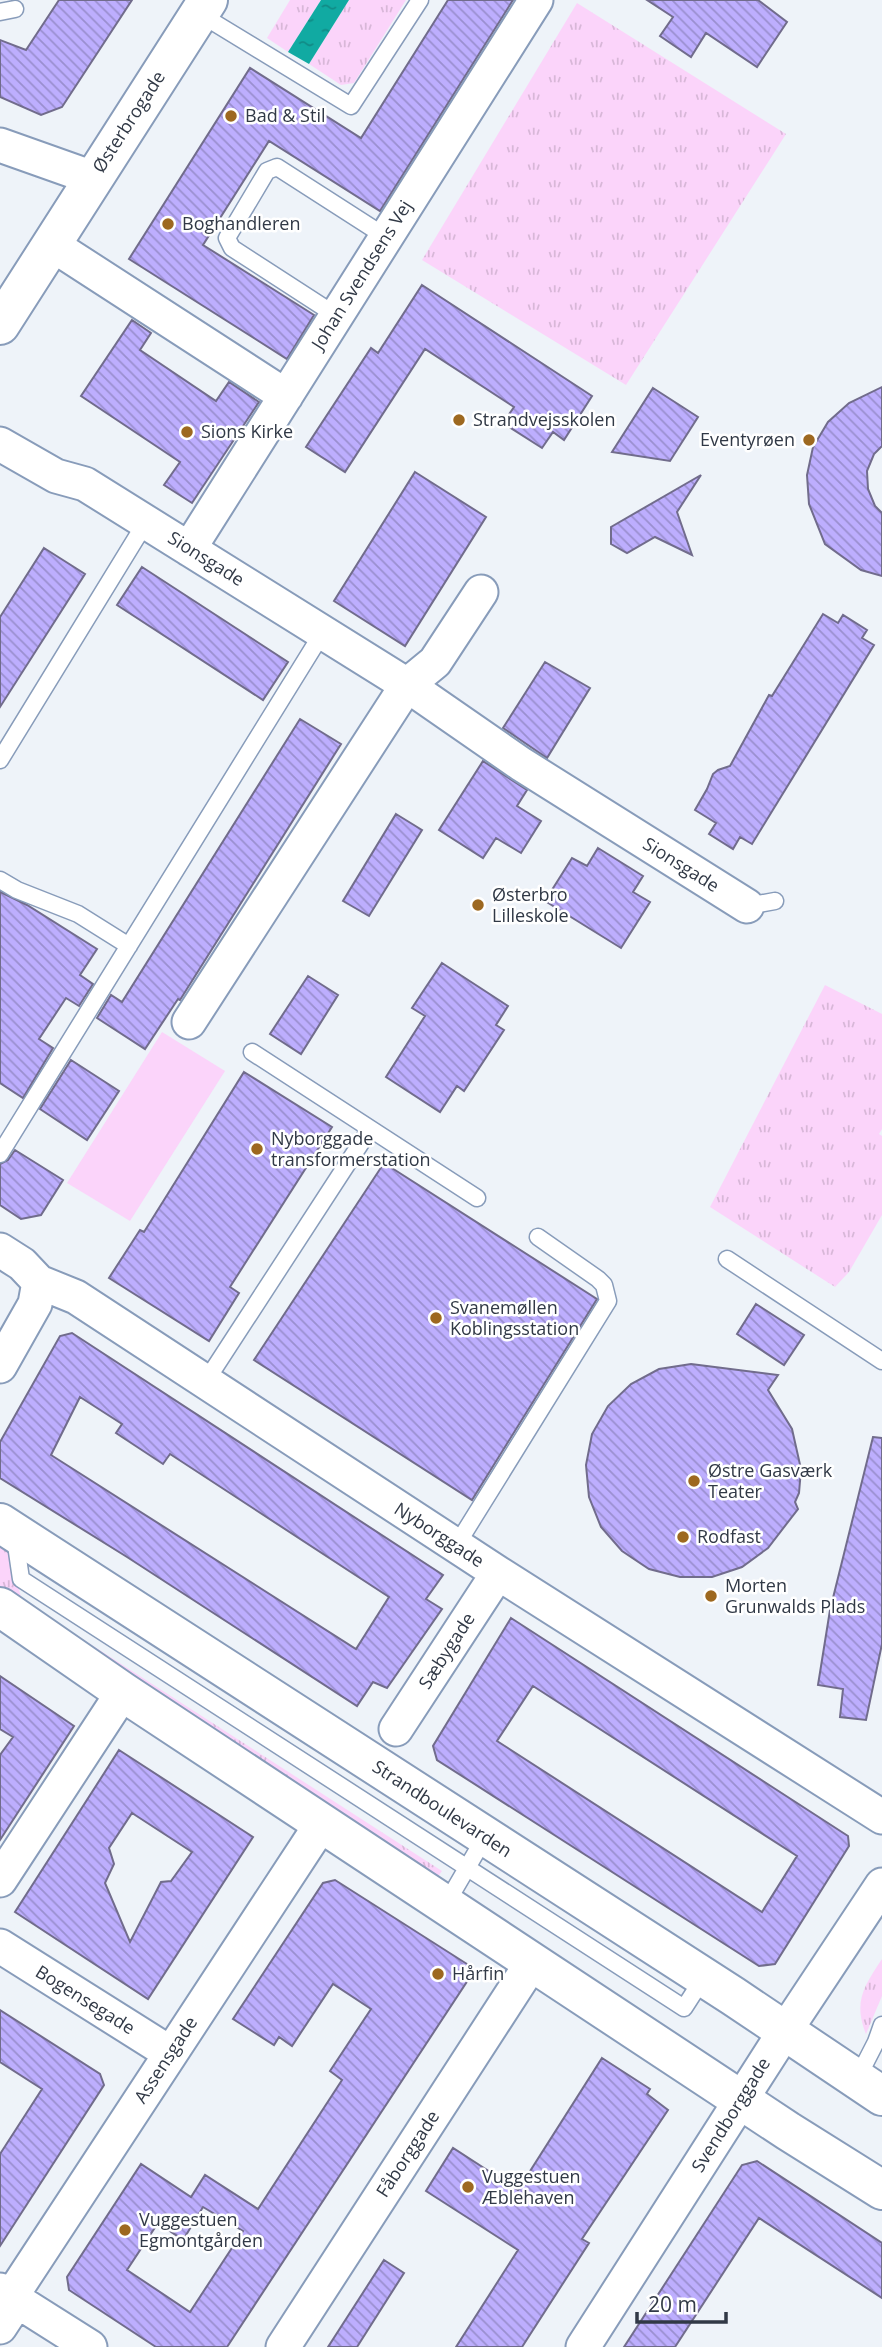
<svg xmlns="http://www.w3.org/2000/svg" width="882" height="2347" viewBox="0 0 882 2347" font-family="'Open Sans',sans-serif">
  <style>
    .grass { fill: url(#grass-tufts) }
    .pitch { fill: #fbd4fa }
    .water { fill: url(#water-ripples) }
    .building { fill: url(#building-back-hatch); stroke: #716c8c; stroke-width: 2; fill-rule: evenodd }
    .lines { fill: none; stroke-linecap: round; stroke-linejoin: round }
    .service-casing { stroke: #889cba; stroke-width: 19 }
    .minor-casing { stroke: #889cba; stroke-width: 37 }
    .tertiary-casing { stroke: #889cba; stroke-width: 42 }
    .service { stroke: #fff; stroke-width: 16 }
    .minor { stroke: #fff; stroke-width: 33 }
    .tertiary { stroke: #fff; stroke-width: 38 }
    .poi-dot { fill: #9d6820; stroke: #fff; stroke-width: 2.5 }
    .labels { text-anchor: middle; stroke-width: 5; stroke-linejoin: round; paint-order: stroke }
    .poi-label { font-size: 18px; fill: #313946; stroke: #fff; text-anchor: start }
    .street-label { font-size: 18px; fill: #313946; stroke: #fff }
  </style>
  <defs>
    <pattern id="grass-tufts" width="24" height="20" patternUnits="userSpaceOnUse" patternTransform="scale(1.75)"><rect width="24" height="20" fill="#fbd4fa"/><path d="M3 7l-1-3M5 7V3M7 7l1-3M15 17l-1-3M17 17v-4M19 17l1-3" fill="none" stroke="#d8b7d8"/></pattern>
    <pattern id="water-ripples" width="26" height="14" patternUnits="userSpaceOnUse" patternTransform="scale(1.75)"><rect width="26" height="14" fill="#11aaa2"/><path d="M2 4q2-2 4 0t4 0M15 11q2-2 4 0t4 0" fill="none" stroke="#118b86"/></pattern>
    <pattern id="building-back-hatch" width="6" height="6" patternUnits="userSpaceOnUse" patternTransform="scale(1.75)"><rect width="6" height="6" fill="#bdaefe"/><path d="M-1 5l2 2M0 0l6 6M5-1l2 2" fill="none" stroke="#9a8fcf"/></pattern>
  </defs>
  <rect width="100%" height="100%" fill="#eef3f9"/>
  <!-- grass -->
  <path class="grass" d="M 290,0 L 321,0 L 288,52 L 267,38 Z
    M 349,0 L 406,0 L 354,83 L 341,85 L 309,64 Z
    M 577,3 L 786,134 L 626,385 L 422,260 Z
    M 825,985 L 882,1014 L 882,1129 L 879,1134 L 882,1136 L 882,1215 L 849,1272 L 835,1287 L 710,1207 Z
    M 0,1543 L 6,1547 L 22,1600 L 442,1871 L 436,1879 L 0,1595 Z
    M 882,1959 L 882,1996 L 866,2034 C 853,2002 864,1986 882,1959 Z"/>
  <!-- pitch -->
  <path class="pitch" d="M 162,1032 L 225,1071 L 130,1221 L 67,1183 Z"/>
  <!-- water -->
  <path class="water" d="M 321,0 L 349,0 L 309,64 L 288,52 Z"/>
  <!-- building -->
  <path class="building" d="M 59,0 L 132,0 L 62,107 L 41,115 L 0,97 L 0,40 L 26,50 Z
    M 448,0 L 513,0 L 380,211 L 269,141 L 203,245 L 314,315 L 287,359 L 129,259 L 250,68 L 361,138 Z
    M 647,0 L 758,0 L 787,22 L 757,67 L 706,33 L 691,57 L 660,36 L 673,17 Z
    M 422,285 L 592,396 L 564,440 L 553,432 L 542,448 L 503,423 L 514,407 L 425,349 L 345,472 L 306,447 L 371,348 L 378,353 Z
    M 132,320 L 151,333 L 140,350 L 216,401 L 229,382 L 259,402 L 192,503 L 164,485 L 180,462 L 81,396 Z
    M 882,387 L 882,446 L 874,454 L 867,471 L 868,489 L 875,506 L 882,513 L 882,576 L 861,570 L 825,544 L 809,504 L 807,475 L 813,447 L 828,422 L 849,403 Z
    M 653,388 L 698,417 L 670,461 L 612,452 Z
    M 415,472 L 486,517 L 405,646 L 334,601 Z
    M 701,475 L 677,512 L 692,555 L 655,537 L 627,553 L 611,544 L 611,527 Z
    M 44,548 L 85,574 L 0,707 L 0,617 Z
    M 142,567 L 288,662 L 263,700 L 117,605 Z
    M 823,614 L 838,623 L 843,615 L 867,630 L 862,638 L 874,645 L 752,844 L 740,837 L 733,849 L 709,834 L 716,823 L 695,810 L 707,789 L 713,774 L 718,770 L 730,766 L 769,695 L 772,696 Z
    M 545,662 L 590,688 L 547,758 L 503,728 Z
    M 300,719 L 341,744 L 180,1000 L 178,999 L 145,1049 L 97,1018 L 111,995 L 122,1002 Z
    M 483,761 L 527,790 L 517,806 L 541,821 L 521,853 L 496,838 L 483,858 L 439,830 Z
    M 396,814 L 422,830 L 369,916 L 343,901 Z
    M 598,848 L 643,876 L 633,892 L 650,902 L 621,948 L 545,901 L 572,858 L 587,866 Z
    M 0,892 L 27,905 L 97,949 L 80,975 L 93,984 L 79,1006 L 66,998 L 39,1039 L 53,1048 L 23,1098 L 0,1083 Z
    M 442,963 L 508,1006 L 496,1025 L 504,1030 L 464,1091 L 457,1086 L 440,1112 L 386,1077 L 425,1016 L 412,1008 Z
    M 308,976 L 338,995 L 301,1054 L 270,1034 Z
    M 71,1060 L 119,1091 L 87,1140 L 40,1109 Z
    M 244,1072 L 332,1127 L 230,1287 L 239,1293 L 209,1341 L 109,1278 L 140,1230 L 144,1232 Z
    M 15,1150 L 63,1180 L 41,1215 L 21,1219 L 0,1205 L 0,1164 L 8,1160 Z
    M 384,1163 L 597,1299 L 472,1500 L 254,1360 Z
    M 756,1304 L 804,1335 L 784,1365 L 737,1334 Z
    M 72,1333 L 443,1575 L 426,1599 L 442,1609 L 387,1688 L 373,1682 L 357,1706 L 127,1557 L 0,1478 L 0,1442 L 60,1336 ZM 80,1397 L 122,1424 L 116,1433 L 163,1464 L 170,1454 L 389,1597 L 356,1649 L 51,1455 Z
    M 691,1364 L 778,1375 L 768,1390 L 792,1429 L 801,1469 L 799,1493 L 795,1502 L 798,1509 L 768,1548 L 742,1567 L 712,1577 L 680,1577 L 649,1569 L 622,1551 L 601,1527 L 589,1497 L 586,1465 L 592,1434 L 608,1406 L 631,1384 L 659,1369 Z
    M 873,1437 L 882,1438 L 882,1644 L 866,1720 L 840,1717 L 843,1689 L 818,1685 L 830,1610 Z
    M 511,1618 L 848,1836 L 849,1846 L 775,1964 L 759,1966 L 437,1760 L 433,1746 ZM 533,1686 L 797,1856 L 762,1912 L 497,1741 Z
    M 0,1676 L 74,1726 L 0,1840 L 0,1755 L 13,1737 L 0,1729 Z
    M 119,1750 L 253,1837 L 148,1999 L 15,1912 ZM 132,1813 L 192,1852 L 171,1881 L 161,1882 L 130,1942 L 105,1883 L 114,1864 L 109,1848 Z
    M 335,1880 L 467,1964 L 470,1977 L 227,2347 L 156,2347 L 69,2290 L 67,2277 L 141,2164 L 191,2197 L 205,2175 L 258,2209 L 342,2080 L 330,2071 L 371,2009 L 333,1984 L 292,2046 L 279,2037 L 274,2045 L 233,2019 L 323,1883 ZM 203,2207 L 243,2231 L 190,2312 L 127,2270 L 158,2223 L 183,2240 Z
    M 0,2010 L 100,2074 L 104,2085 L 0,2246 L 0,2154 L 42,2089 L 0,2062 Z
    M 602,2058 L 650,2089 L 647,2094 L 668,2110 L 582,2239 L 589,2243 L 522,2347 L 456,2347 L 518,2250 L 426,2191 L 453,2148 L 518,2190 Z
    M 757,2161 L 882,2243 L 882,2298 L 759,2218 L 675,2347 L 624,2347 L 742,2165 Z
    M 384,2260 L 404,2273 L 357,2347 L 328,2347 Z"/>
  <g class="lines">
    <!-- service casing -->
    <g class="service-casing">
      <path id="service" d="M 0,12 L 15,9
        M 200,14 L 351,106 L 420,0
        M 337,316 L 232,248 L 227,238 L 267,171 L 277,167 L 386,237
        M 0,760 L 146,522
        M 0,880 L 17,890 L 78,914 L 129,946
        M 747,906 L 775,901
        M 252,1052 L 477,1198
        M 0,1154 L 323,632
        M 727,1259 L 882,1361
        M 206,1381 L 370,1129
        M 15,1538 L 21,1579 L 684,2008 L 704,1977
        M 456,1546 L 608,1301 L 604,1285 L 598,1279 L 538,1237
        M 446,1904 L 485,1837
        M 857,2079 L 876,2042 L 882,2025"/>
    </g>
    <!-- minor casing -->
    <g class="minor-casing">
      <path id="minor" d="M 0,145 L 93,178
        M 51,244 L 286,396
        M 0,444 L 56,476 L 85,484 L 407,685 L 521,764 L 747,906
        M 189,549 L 536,0
        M 189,1022 L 407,685 L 435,662 L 481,592
        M 0,1250 L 22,1264 L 39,1282 L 76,1297 L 498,1573 L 882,1817
        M 0,1366 L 35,1304 L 39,1282
        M 396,1729 L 498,1573
        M 0,1880 L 123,1692
        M 0,1946 L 170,2053
        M 0,2290 L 90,2347
        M 11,2297 L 322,1823
        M 0,2327 L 17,2301
        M 283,2347 L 533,1961
        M 583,2347 L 785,2031 L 882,1885"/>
    </g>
    <!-- tertiary casing -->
    <g class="tertiary-casing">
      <path id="tertiary" d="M 0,325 L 208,0
        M 0,1523 L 733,1996 L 882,2096
        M 0,1607 L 123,1692 L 788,2131 L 882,2190"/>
    </g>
    <!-- service -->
    <use href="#service" class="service"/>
    <!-- minor -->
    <use href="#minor" class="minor"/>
    <!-- tertiary -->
    <use href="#tertiary" class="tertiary"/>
  </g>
  <!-- markers -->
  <g class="poi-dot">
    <circle cx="231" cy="116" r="7"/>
    <circle cx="168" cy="224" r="7"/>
    <circle cx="459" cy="420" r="7"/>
    <circle cx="187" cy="432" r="7"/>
    <circle cx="809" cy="440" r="7"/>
    <circle cx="478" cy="905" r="7"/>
    <circle cx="257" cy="1149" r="7"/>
    <circle cx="436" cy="1318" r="7"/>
    <circle cx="694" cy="1481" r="7"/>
    <circle cx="683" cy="1537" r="7"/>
    <circle cx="711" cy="1596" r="7"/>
    <circle cx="438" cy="1974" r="7"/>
    <circle cx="468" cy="2187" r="7"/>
    <circle cx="125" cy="2230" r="7"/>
  </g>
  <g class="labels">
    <!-- poi labels -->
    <g class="poi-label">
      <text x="245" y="122">Bad &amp; Stil</text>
      <text x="182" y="230">Boghandleren</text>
      <text x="473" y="426">Strandvejsskolen</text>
      <text x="201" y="438">Sions Kirke</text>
      <text x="795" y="446" text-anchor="end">Eventyrøen</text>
      <text x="492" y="901">Østerbro<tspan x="492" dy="21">Lilleskole</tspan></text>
      <text x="271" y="1145">Nyborggade<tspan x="271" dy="21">transformerstation</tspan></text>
      <text x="450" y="1314">Svanemøllen<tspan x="450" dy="21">Koblingsstation</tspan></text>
      <text x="708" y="1477">Østre Gasværk<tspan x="708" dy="21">Teater</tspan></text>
      <text x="697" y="1543">Rodfast</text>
      <text x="725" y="1592">Morten<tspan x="725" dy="21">Grunwalds Plads</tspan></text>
      <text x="452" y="1980">Hårfin</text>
      <text x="482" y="2183">Vuggestuen<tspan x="482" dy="21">Æblehaven</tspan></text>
      <text x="139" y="2226">Vuggestuen<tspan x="139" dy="21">Egmontgården</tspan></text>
    </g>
    <!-- street labels -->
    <g class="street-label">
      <text transform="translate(129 122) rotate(-57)" y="6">Østerbrogade</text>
      <text transform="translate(362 275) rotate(-58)" y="6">Johan Svendsens Vej</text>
      <text transform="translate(206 559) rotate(32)" y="6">Sionsgade</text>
      <text transform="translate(681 865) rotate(32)" y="6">Sionsgade</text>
      <text transform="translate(439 1535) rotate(33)" y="6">Nyborggade</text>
      <text transform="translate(447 1651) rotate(-57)" y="6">Sæbygade</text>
      <text transform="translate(442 1809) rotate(33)" y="6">Strandboulevarden</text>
      <text transform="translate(85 2000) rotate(32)" y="6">Bogensegade</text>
      <text transform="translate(166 2060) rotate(-57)" y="6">Assensgade</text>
      <text transform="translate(731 2115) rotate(-58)" y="6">Svendborggade</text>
      <text transform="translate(408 2154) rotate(-57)" y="6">Fåborggade</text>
    </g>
  </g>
  <!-- scale -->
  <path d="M637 2312v10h89v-10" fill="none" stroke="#313946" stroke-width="3.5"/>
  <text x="648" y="2312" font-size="21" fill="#313946" stroke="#ffffff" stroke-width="5" paint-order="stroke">20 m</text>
</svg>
